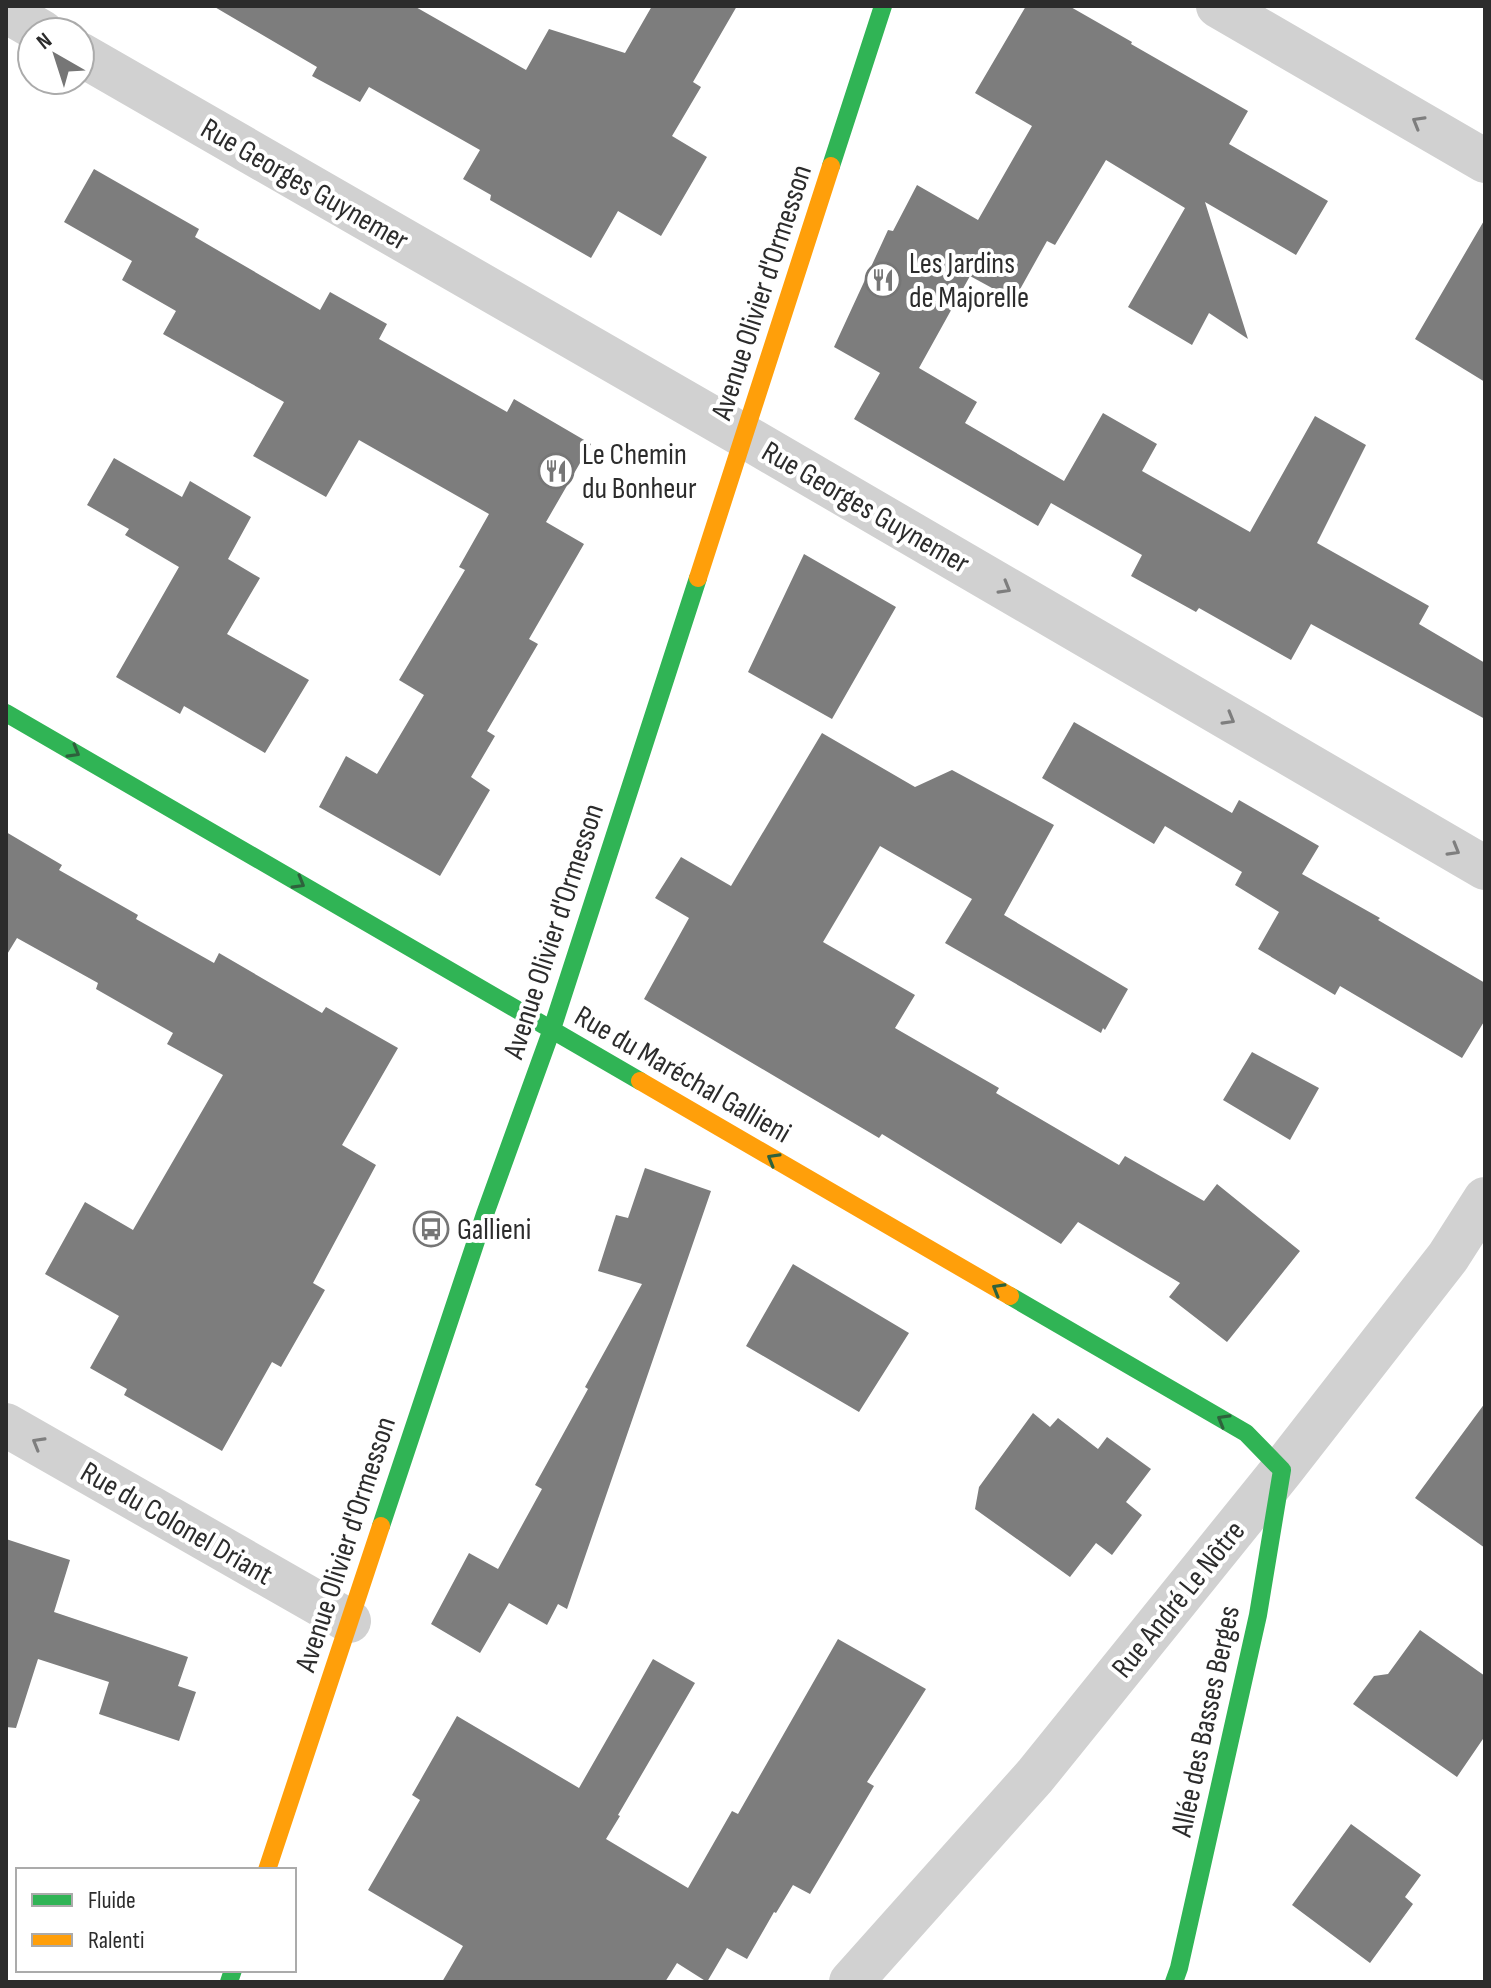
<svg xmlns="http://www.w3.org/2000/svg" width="1491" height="1988" viewBox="0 0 1491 1988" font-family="'Sofia Sans Condensed',sans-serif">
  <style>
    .building { fill: #7d7d7d }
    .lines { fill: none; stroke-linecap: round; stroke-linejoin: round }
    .street { stroke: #d1d1d1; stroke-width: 44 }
    .fast { stroke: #30b455; stroke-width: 18 }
    .slow { stroke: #ff9f0a; stroke-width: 18 }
    .oneway { stroke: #7e7e7e }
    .oneway2 { stroke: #2e623c }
    .labels { text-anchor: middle; stroke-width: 8; stroke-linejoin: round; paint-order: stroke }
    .street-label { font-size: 30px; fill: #2c2c2c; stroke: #fff }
    .poi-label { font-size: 30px; fill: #2c2c2c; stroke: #fff; text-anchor: start }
  </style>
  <rect width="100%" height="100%" fill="#fff"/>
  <!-- building -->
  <path class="building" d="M 213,6 L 414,6 L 526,70 L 549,29 L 625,53 L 652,6 L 737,6 L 693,82 L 701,87 L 672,136 L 707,157 L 661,236 L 618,211 L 591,258 L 490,200 L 491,195 L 463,179 L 480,150 L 369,87 L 360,102 L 312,76 L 317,67 Z
    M 1026,6 L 1069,6 L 1132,42 L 1131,44 L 1248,111 L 1229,144 L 1328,201 L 1296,255 L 1205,202 L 1248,339 L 1209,313 L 1192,345 L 1128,307 L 1185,208 L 1106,160 L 1055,245 L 1047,241 L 1014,300 L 970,276 L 919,368 L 977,402 L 965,423 L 1064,481 L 1103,413 L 1157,444 L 1142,471 L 1250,532 L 1315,416 L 1366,445 L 1317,543 L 1429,606 L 1419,624 L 1485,663 L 1485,719 L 1311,624 L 1291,660 L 1199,608 L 1196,612 L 1131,576 L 1142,555 L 1051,503 L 1038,526 L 854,419 L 880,373 L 834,347 L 888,230 L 893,231 L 917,185 L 978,220 L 1032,126 L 975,93 Z
    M 94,169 L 199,229 L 195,237 L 320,310 L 330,292 L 387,324 L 379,339 L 507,412 L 514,399 L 591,444 L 546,522 L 584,544 L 529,639 L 538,644 L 487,731 L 495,736 L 471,777 L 490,790 L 440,876 L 319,807 L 346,756 L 377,774 L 424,695 L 399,680 L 465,570 L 459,567 L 489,514 L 359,440 L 326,497 L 253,456 L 284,402 L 163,334 L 176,311 L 122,280 L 132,261 L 64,222 Z
    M 1485,219 L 1485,382 L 1415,339 Z
    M 114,458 L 182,497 L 190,481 L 251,517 L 228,559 L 260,578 L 227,634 L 309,680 L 265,753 L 184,706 L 180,714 L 116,677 L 179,567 L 125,535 L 129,529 L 87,505 Z
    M 804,554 L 896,607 L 832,719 L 748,672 Z
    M 1074,722 L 1232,813 L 1239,800 L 1319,846 L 1302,874 L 1380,918 L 1378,920 L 1485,983 L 1485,1020 L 1462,1058 L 1340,986 L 1335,995 L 1258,949 L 1279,912 L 1235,885 L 1242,872 L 1165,826 L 1154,844 L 1042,778 Z
    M 822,733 L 915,787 L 952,770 L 1054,825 L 1004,915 L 1128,989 L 1105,1030 L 1103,1028 L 1101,1033 L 945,943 L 972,899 L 880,846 L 823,942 L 915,995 L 895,1028 L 999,1088 L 996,1093 L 1119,1165 L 1125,1156 L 1204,1201 L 1217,1184 L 1300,1251 L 1227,1342 L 1169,1297 L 1180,1283 L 1078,1222 L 1061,1244 L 882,1134 L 879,1138 L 644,999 L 689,918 L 655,898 L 681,857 L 731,886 Z
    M 6,832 L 62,865 L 59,870 L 138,915 L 136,919 L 214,963 L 219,953 L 322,1013 L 326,1007 L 398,1048 L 342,1145 L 376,1165 L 313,1283 L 325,1290 L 281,1367 L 272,1362 L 222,1451 L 124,1395 L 127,1389 L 90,1368 L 119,1316 L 45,1274 L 85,1202 L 133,1230 L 223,1075 L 167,1044 L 173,1033 L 96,989 L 98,983 L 17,938 L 6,956 Z
    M 1252,1052 L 1319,1088 L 1290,1140 L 1223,1100 Z
    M 645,1168 L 711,1191 L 567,1609 L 558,1604 L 547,1625 L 509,1603 L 480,1653 L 431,1624 L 469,1553 L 498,1569 L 542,1489 L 535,1485 L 588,1389 L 585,1387 L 642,1284 L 598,1271 L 616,1215 L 628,1218 Z
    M 793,1264 L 909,1333 L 859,1412 L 746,1346 Z
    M 1485,1403 L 1485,1548 L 1415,1498 Z
    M 1033,1413 L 1050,1427 L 1058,1418 L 1098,1449 L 1107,1437 L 1151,1469 L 1126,1502 L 1142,1515 L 1112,1555 L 1096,1543 L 1070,1577 L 975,1509 L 979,1487 Z
    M 6,1539 L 70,1560 L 54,1612 L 188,1657 L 178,1686 L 196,1692 L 179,1741 L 99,1714 L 109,1682 L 38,1659 L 16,1728 L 6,1727 Z
    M 1420,1630 L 1485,1676 L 1485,1736 L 1457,1777 L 1353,1704 L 1374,1676 L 1388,1674 Z
    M 838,1639 L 926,1689 L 867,1782 L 874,1786 L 810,1894 L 793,1885 L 776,1913 L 774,1912 L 747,1959 L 727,1948 L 707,1982 L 677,1963 L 665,1982 L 442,1982 L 463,1946 L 368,1890 L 420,1800 L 412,1795 L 457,1716 L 579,1788 L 653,1659 L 695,1683 L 618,1815 L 620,1816 L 606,1839 L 688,1888 L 732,1811 L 738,1814 Z
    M 1351,1824 L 1421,1875 L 1405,1897 L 1413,1904 L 1370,1963 L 1292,1905 Z"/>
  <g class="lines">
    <!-- street -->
    <path class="street" d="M 1218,6 L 1485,161
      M 6,11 L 42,32
      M 80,54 L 744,436 L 1485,868
      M 6,1425 L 349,1621
      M 851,1982 L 1035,1776 L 1282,1470 L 1448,1257 L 1485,1199"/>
    <!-- fast -->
    <path class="fast" d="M 831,166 L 883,6
      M 6,713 L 640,1081
      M 1010,1296 L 1246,1433 L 1282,1470 L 1258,1615 L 1179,1968 L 1174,1982
      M 381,1526 L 485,1214 L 552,1029 L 698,578
      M 229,1982 L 233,1970"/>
    <!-- slow -->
    <path class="slow" d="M 698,578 L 831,166
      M 640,1081 L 1010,1296
      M 267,1870 L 381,1526"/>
  </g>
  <!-- one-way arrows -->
  <defs><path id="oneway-chevron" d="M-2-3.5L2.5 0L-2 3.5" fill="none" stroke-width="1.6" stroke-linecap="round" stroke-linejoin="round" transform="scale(2)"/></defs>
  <g class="oneway">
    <use href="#oneway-chevron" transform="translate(1418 122) rotate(-150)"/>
    <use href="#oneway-chevron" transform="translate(1005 588) rotate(30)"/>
    <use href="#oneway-chevron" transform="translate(1229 719) rotate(30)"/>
    <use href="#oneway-chevron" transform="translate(1454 850) rotate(30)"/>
    <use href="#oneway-chevron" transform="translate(38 1443) rotate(-150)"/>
  </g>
  <g class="oneway2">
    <use href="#oneway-chevron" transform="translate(74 752) rotate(30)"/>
    <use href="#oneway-chevron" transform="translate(299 883) rotate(30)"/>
    <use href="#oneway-chevron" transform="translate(773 1159) rotate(-150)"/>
    <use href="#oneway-chevron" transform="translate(998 1289) rotate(-150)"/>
    <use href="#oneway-chevron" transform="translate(1223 1420) rotate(-150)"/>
  </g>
  <!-- icons -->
  <defs>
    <g id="restaurant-ring" transform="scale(1.8)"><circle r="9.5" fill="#fff" stroke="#767676" stroke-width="1.5"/><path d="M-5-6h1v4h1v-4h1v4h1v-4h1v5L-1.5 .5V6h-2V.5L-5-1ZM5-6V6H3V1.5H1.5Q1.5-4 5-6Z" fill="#767676"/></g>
    <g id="bus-ring" transform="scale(1.8)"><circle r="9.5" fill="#fff" stroke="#767676" stroke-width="1.5"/><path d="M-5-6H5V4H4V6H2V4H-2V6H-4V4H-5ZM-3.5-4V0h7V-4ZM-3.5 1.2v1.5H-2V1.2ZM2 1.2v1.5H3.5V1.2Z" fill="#767676"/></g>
  </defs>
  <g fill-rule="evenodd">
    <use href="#restaurant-ring" x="883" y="280"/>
    <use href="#restaurant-ring" x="556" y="471"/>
    <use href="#bus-ring" x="431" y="1229"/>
  </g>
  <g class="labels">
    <!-- street labels -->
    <g class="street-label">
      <text transform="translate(305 184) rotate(30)" y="10">Rue Georges Guynemer</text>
      <text transform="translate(761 292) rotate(-72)" y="10">Avenue Olivier d'Ormesson</text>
      <text transform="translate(866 507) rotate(30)" y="10">Rue Georges Guynemer</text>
      <text transform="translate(553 931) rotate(-72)" y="10">Avenue Olivier d'Ormesson</text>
      <text transform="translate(683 1074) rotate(30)" y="10">Rue du Maréchal Gallieni</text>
      <text transform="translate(177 1523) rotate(30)" y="10">Rue du Colonel Driant</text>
      <text transform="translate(345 1544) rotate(-72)" y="10">Avenue Olivier d'Ormesson</text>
      <text transform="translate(1178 1599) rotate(-51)" y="10">Rue André Le Nôtre</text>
      <text transform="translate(1205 1721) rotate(-78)" y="10">Allée des Basses Berges</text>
    </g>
    <!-- poi labels -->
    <g class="poi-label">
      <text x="909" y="273">Les Jardins<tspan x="909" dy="34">de Majorelle</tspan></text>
      <text x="582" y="464">Le Chemin<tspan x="582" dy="34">du Bonheur</tspan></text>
      <text x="457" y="1239">Gallieni</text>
    </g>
  </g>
  <!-- border -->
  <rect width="1491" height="1988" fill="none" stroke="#2c2c2c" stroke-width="16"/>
  <!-- legend -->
  <rect x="16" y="1868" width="280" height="104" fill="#ffffff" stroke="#ababab" stroke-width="2"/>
  <rect x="32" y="1894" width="40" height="12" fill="#30b455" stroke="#ababab" stroke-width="2"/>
  <text x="88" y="1908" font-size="24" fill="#2c2c2c">Fluide</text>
  <rect x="32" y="1934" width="40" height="12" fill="#ff9f0a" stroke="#ababab" stroke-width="2"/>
  <text x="88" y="1948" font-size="24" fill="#2c2c2c">Ralenti</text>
  <!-- north arrow -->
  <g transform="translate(56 56) rotate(321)"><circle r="38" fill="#ffffff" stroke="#ababab" stroke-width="2"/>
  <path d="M0-6L14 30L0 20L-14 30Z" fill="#767676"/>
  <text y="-12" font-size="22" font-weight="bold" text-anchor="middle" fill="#2c2c2c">N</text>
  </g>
</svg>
